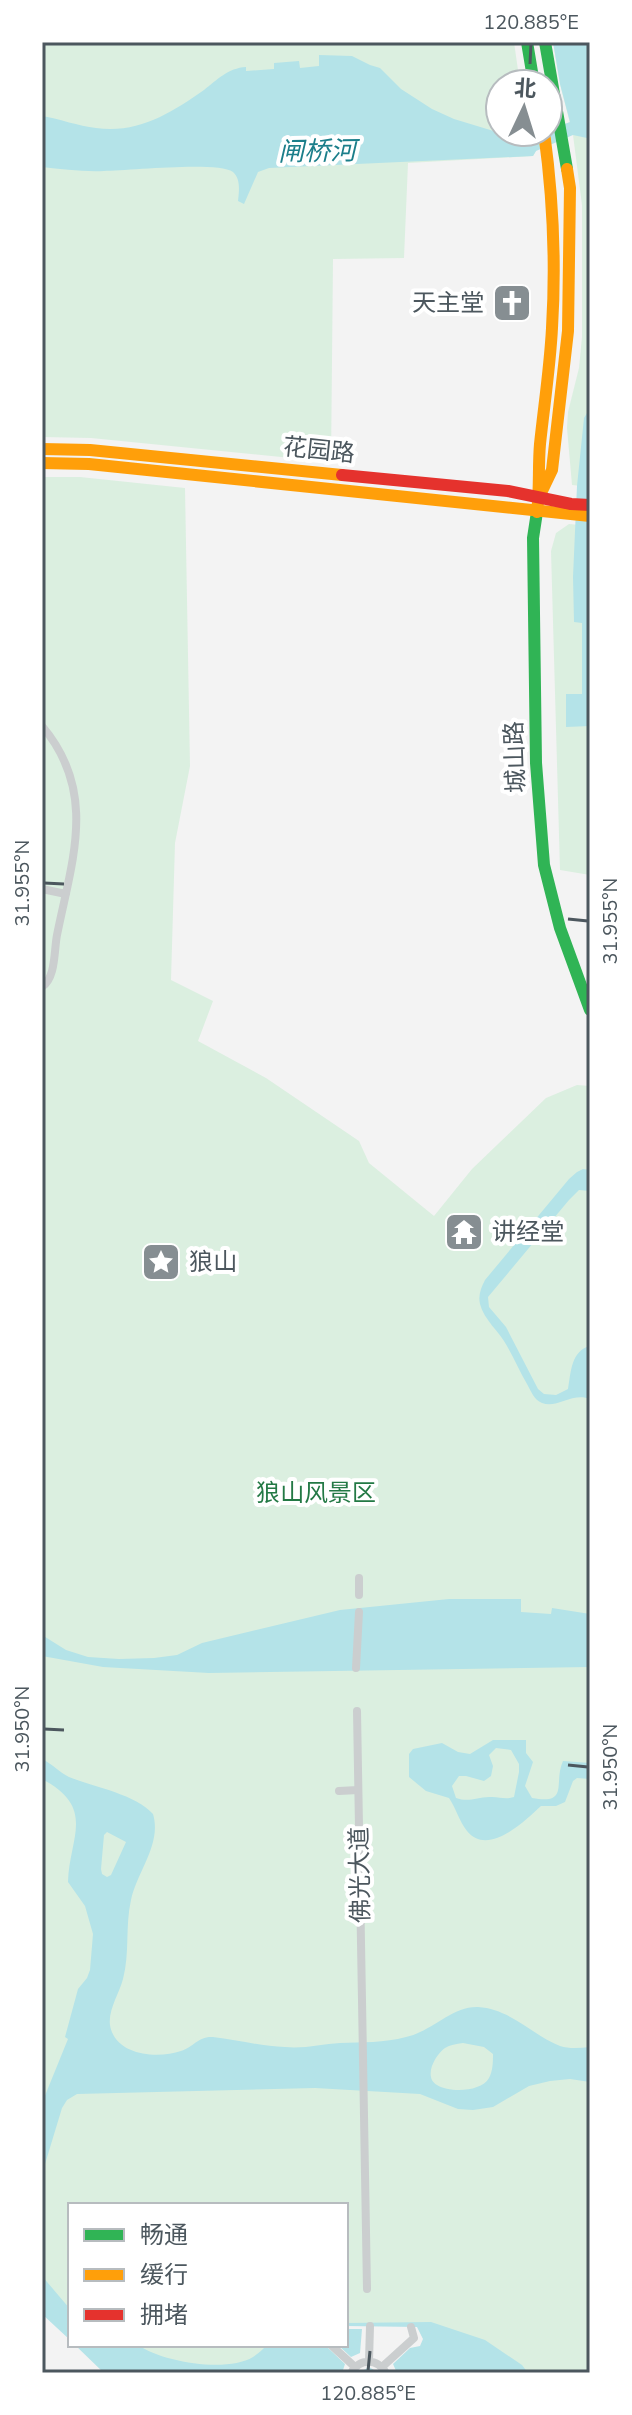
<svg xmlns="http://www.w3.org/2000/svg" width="632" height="2415" viewBox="0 0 632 2415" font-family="'Nunito Sans','Noto Sans SC',sans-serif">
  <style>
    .green { fill: #dbefe0 }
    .water { fill: #b4e3e8; fill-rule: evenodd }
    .pier { fill: #f3f3f3 }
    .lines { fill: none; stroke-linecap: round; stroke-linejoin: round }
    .street { stroke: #cbcecf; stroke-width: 8 }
    .fast { stroke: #30b455; stroke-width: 12 }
    .slow { stroke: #ff9f0a; stroke-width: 12 }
    .jam { stroke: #e5322d; stroke-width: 12 }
    .ticks { fill: none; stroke: #4c575e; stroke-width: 3 }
    .labels { text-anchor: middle; stroke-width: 8; stroke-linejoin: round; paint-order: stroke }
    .poi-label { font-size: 24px; fill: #4c575e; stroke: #fff; text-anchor: start }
    .street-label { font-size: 24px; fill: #4c575e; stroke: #fff }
    .park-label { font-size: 24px; fill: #237945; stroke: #fff }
    .water-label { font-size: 26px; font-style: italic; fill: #1b7e8a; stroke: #fff }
    .neatline { fill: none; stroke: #4c575e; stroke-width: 3 }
    .ticks-label { font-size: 20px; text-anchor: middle; fill: #4c575e }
  </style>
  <rect width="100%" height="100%" fill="#f3f3f3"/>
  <!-- green -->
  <path class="green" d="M 42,42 L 514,42 L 520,84 L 500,84 L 500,132 L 531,132 L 536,151 L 533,156 L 408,163 L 404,258 L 333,259 L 331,462 L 91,438 L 42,437 Z
    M 553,42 L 590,42 L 590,487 L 572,485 L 567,428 L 568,412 L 579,368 L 582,337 L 582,205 L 573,135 L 560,84 Z
    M 42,477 L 80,477 L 185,488 L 190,766 L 175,843 L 171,980 L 213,1001 L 198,1041 L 266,1078 L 359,1141 L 369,1163 L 434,1216 L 472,1169 L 546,1098 L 577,1085 L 590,1086 L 590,2373 L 111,2373 L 86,2345 L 346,2345 L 346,2205 L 70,2205 L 70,2328 L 42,2297 Z
    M 569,524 L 590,526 L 590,875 L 560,870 L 551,551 L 556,533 Z"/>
  <!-- water -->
  <path class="water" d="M 553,42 L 590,42 L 590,142 L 587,138 L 573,135 L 536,151 L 533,156 L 269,168 L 258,172 L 244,204 L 238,201 C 239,192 241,179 233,172 C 217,161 127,171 104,171 C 83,172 62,169 42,167 L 42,116 C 60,119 78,126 96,128 C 138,134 171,113 204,90 C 217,80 228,68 246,67 L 246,71 L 274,69 L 274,63 L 299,61 L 300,68 L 319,66 L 319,55 L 352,56 L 370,65 L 380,68 L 401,89 L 432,109 L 454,119 L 513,137 L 532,136 L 570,122 L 560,84 Z
    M 590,408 L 590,726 L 566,727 L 566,694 L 582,694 L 582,623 L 574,622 L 573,577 L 577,486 L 584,418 Z
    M 583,1169 L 590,1170 L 590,1191 L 579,1190 L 569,1200 L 488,1297 L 489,1307 L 506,1327 L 538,1389 L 544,1394 L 556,1395 L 568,1389 C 571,1372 571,1351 590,1346 L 590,1399 C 572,1392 557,1409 542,1403 C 534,1400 531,1391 527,1384 C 520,1372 514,1358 507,1346 C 499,1331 484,1320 480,1304 C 478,1295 481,1288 485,1280 L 569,1179 L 577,1172 Z
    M 449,1599 L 521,1599 L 521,1612 L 551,1614 L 552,1608 L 590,1614 L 590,1667 L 209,1673 L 103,1667 L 42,1656 L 42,1635 L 66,1650 L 88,1657 L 119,1659 L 154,1658 L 177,1655 L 202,1643 L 340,1610 Z
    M 493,1740 L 526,1740 L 526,1753 L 533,1762 L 525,1786 L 532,1798 C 570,1805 553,1783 563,1761 L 590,1763 L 590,1779 L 577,1778 L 573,1781 L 565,1802 L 556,1806 L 541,1806 C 525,1821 488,1857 467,1831 C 459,1821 456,1808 449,1798 L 426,1791 L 409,1777 L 409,1754 L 413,1749 L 442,1743 L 458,1752 L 470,1754 ZM 496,1748 L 511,1750 L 519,1764 L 519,1772 L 514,1797 C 505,1800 501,1797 492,1797 C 478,1796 470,1803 456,1798 L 452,1786 L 459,1776 L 466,1776 L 484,1781 L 491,1776 L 493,1766 L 489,1755 Z
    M 42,1759 C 54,1765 59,1772 69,1777 C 94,1787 135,1794 153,1814 C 162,1844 137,1872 131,1900 C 125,1926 130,1953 123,1979 C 119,1994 108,2010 110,2025 C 115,2056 158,2059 181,2051 C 194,2047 198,2036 213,2037 C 237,2040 261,2046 285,2047 C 304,2049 322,2044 340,2043 C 362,2042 384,2043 406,2037 C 433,2031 452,2006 478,2007 C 511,2009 532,2035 560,2046 C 569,2049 580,2048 590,2047 L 590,2082 L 570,2079 L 550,2081 L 529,2086 L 493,2107 L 473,2110 L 458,2109 L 420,2094 L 315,2088 L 77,2094 L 67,2100 L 62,2108 L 42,2174 L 42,2103 L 68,2039 L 65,2037 L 78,1989 L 87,1978 L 90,1970 L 93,1934 L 85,1906 L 68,1882 C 69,1838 97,1808 42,1779 ZM 107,1832 L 126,1842 L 111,1875 L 107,1877 L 102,1874 L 101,1869 L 104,1835 ZM 463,2043 L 484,2047 L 493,2054 C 493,2061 493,2071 489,2078 C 481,2092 450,2093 437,2085 C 423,2077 435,2055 445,2048 C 450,2045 456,2044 463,2043 Z
    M 42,2276 L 70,2309 L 70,2340 L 42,2314 Z
    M 431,2322 L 485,2340 L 522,2365 L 528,2373 L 104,2373 L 75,2345 L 138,2345 C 162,2362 227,2373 253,2357 C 258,2354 263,2349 267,2345 L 346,2345 L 346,2323 Z"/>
  <!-- pier -->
  <path class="pier" d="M 346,2326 L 417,2327 L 423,2339 L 420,2346 L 410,2348 L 393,2364 L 397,2373 L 379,2373 L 369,2367 L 359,2373 L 342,2373 L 345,2364 L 327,2347 L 319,2345 L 338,2345 L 351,2357 L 360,2353 L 362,2329 L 346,2329 Z"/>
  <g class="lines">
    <!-- street -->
    <path class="street" d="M 42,726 C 98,792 72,860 57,935 C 54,950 56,978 42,987
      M 42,889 L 66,894
      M 359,1595 L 359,1578
      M 356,1668 L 359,1612
      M 357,1711 L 367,2289
      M 339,1791 L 358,1790
      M 331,2345 L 355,2367
      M 369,2361 L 370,2326
      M 382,2367 L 414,2338 L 411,2327
      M 351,2373 C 360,2358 377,2358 386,2373"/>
    <!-- fast -->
    <path class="fast" d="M 527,42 L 534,84
      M 545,42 L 567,169
      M 537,512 L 533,538 L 536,763 L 544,865 L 560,928 L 590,1010"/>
    <!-- slow -->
    <path class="slow" d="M 42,449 L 90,450 L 342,475
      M 42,463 L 89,464 L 590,516
      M 541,493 L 552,470 L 568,331 L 570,188 L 567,169
      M 537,512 C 540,489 538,467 540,444 C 544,406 550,367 552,328 C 556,262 553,197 544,132"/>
    <!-- jam -->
    <path class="jam" d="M 342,475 L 508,491 L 571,504 L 590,505"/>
  </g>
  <!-- ticks -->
  <path class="ticks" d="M 530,64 L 531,44M 44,883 L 64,884M 568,919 L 588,921M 44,1729 L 64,1730M 568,1765 L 588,1767M 368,2371 L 370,2351"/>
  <!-- icons -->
  <defs>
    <g id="church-square" transform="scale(2)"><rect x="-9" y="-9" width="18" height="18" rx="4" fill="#868e92" stroke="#fff"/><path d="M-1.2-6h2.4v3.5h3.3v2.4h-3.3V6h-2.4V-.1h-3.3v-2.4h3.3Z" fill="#fff"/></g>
    <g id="temple-square" transform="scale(2)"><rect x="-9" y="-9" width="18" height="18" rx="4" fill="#868e92" stroke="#fff"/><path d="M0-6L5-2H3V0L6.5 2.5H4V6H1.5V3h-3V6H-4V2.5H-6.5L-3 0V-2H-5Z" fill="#fff"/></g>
    <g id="sight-square" transform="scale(2)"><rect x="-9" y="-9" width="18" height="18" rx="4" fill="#868e92" stroke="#fff"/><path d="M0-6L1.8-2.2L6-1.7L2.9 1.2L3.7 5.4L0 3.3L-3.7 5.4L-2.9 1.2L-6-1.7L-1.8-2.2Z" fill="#fff"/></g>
  </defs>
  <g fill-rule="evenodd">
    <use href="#church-square" x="512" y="303"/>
    <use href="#temple-square" x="464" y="1232"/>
    <use href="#sight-square" x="161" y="1262"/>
  </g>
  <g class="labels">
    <!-- poi labels -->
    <g class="poi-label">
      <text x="484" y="311" text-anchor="end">天主堂</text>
      <text x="492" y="1240">讲经堂</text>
      <text x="189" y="1270">狼山</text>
    </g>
    <!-- street labels -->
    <g class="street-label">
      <text transform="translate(319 450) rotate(6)" y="8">花园路</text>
      <text transform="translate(515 757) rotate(-92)" y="8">城山路</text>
      <text transform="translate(360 1875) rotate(-91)" y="8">佛光大道</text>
    </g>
    <!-- park labels -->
    <g class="park-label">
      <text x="316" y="1501">狼山风景区</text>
    </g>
    <!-- water labels -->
    <g class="water-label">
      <text transform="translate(317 151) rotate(-1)" y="9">闸桥河</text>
    </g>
  </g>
  <!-- border -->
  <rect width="632" height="2415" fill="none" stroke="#ffffff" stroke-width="88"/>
  <!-- legend -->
  <rect x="68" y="2203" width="280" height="144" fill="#ffffff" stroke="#b7bcbf" stroke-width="2"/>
  <rect x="84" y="2229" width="40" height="12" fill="#30b455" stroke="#b7bcbf" stroke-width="2"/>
  <text x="140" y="2243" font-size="24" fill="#4c575e">畅通</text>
  <rect x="84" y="2269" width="40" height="12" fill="#ff9f0a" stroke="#b7bcbf" stroke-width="2"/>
  <text x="140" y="2283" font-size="24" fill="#4c575e">缓行</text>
  <rect x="84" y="2309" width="40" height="12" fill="#e5322d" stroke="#b7bcbf" stroke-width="2"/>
  <text x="140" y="2323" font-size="24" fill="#4c575e">拥堵</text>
  <!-- north arrow -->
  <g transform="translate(524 108) rotate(4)"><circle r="38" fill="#ffffff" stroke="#b7bcbf" stroke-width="2"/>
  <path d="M0-6L14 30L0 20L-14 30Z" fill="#868e92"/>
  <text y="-12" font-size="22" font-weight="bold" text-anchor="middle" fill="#4c575e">北</text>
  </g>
  <rect x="44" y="44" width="544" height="2327" class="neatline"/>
  <g class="ticks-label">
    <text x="531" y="29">120.885°E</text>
    <text transform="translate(22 883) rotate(-90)" y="7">31.955°N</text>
    <text transform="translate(610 921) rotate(-90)" y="7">31.955°N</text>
    <text transform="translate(22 1729) rotate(-90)" y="7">31.950°N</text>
    <text transform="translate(610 1767) rotate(-90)" y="7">31.950°N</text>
    <text x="368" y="2400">120.885°E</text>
  </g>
</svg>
